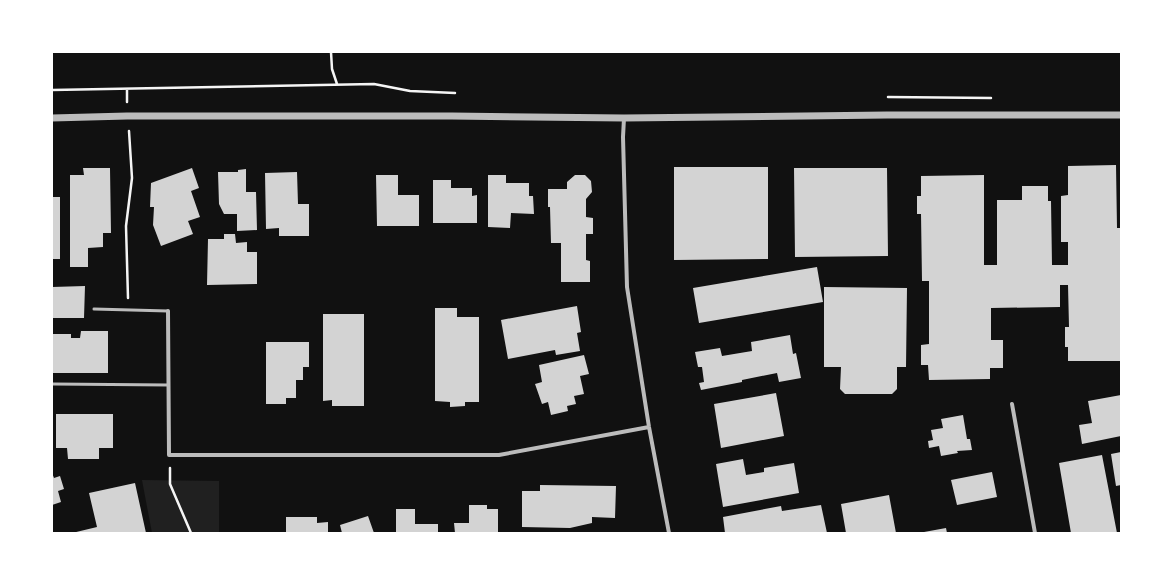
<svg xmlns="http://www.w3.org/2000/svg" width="1173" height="585" viewBox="0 0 1173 585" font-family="Lato,sans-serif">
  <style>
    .green { fill: #202020 }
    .building { fill: #d3d3d3 }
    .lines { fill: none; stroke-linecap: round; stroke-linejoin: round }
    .path { stroke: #f5f5f5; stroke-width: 2.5 }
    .service { stroke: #bcbcbc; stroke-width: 3 }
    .minor { stroke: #bcbcbc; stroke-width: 4 }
    .tertiary { stroke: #bcbcbc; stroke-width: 7 }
  </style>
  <rect width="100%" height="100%" fill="#111"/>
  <!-- green -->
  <path class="green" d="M 142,480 L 219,481 L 219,533 L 152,533 Z"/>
  <!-- building -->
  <path class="building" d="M 1116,165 L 1117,228 L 1121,228 L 1121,361 L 1068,361 L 1068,347 L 1065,347 L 1065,327 L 1069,327 L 1068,285 L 1060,285 L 1060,307 L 991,308 L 991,340 L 1003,340 L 1003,368 L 990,368 L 990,379 L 929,380 L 928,365 L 921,365 L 921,345 L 929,344 L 929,281 L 922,281 L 921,214 L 917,214 L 917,196 L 921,196 L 921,176 L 984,175 L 984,265 L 997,265 L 997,200 L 1022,200 L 1022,186 L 1048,186 L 1048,201 L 1051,201 L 1052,265 L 1068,265 L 1068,242 L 1061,242 L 1061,196 L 1068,195 L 1068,166 Z
    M 674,167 L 768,167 L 768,259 L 674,260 Z
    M 83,168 L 110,168 L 111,233 L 103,233 L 103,247 L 88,248 L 88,267 L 70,267 L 70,175 L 84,175 Z
    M 192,168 L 199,188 L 191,191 L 200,217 L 188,221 L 193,234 L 161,246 L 153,225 L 154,207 L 150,207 L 151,183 Z
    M 794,168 L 887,168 L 888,256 L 795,257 Z
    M 246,169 L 246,192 L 256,192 L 257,230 L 237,231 L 237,214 L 224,214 L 219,204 L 218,172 L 238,172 L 238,170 Z
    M 297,172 L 298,204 L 309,204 L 309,236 L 279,236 L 279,228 L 266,229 L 265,173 Z
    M 376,175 L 398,175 L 398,195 L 419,195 L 419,226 L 377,226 Z
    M 488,175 L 506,175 L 506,183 L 529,183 L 529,196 L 533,196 L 534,214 L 511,213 L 510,228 L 488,227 Z
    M 575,175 L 585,175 L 591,181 L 592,192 L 586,199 L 586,217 L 593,218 L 593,234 L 586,234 L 586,260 L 590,261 L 590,282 L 561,282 L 561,243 L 551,243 L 550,207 L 548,207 L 548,189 L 567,189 L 567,182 Z
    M 433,180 L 451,180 L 451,188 L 472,188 L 472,196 L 477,195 L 477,223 L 433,223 Z
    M 52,197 L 60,197 L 60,259 L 52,259 Z
    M 224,234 L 235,234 L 236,243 L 247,242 L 247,252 L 257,252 L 257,284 L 207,285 L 208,239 L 224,239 Z
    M 817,267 L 823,302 L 699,323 L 693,288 Z
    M 85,286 L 84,318 L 52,318 L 52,287 Z
    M 824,287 L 907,288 L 906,367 L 897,367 L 897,389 L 892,394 L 845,394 L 840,389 L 841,367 L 824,367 Z
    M 577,306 L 581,332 L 577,333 L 580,351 L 556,355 L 555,350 L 508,359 L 501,320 Z
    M 435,308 L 457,308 L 457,317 L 479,317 L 479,402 L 465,402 L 465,406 L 450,407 L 450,402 L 435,401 Z
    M 323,314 L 364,314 L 364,406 L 332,406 L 332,400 L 323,401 Z
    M 81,331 L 108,331 L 108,373 L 52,373 L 52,334 L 71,334 L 71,338 L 80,338 Z
    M 790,335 L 793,354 L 796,353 L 801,378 L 779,382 L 777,373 L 742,380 L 742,382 L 701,390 L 699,383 L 704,382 L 702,367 L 698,367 L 695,352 L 720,348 L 722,356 L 752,351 L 751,342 Z
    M 266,342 L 309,342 L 309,367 L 303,367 L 303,380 L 296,380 L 296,398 L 286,398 L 286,404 L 266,404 Z
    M 584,355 L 589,374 L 580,376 L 584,394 L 574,396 L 576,404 L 567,406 L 568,411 L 551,415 L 548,402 L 542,404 L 535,384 L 542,382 L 539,365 Z
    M 776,393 L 784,436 L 721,448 L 714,404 Z
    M 1121,395 L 1121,436 L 1082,444 L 1079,425 L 1092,423 L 1088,401 Z
    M 56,414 L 113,414 L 113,448 L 99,448 L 99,459 L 68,459 L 67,448 L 56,448 Z
    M 963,415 L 967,439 L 970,439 L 972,450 L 957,451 L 958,453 L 941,456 L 939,446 L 929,448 L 928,441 L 933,440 L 931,430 L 943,428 L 941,419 Z
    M 1121,452 L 1121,485 L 1116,486 L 1111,454 Z
    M 1102,455 L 1117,533 L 1071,533 L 1059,463 Z
    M 743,459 L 746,475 L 764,472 L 764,468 L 794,463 L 799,493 L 723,507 L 716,464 Z
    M 992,472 L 997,497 L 957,505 L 951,480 Z
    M 52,473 L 54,478 L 60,476 L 64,489 L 58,491 L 61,502 L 52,505 Z
    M 135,483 L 146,533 L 72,533 L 97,527 L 89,493 Z
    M 540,485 L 616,486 L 615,518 L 592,517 L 592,523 L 570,528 L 522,527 L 522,491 L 540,491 Z
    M 889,495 L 896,533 L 846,533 L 841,504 Z
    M 469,505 L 487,505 L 487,509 L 498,509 L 498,533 L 455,533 L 454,523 L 469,523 Z
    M 821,505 L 827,533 L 725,533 L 723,517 L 781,506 L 782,511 Z
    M 396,509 L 415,509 L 415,524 L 438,524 L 438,533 L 396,533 Z
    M 368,516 L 374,533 L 342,533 L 340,525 Z
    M 286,517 L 317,517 L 317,523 L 328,522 L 328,533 L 286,533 Z
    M 946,528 L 947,533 L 924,533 L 924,532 Z"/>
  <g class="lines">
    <!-- path -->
    <path class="path" d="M 331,52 L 332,69 L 337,84
      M 52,90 L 374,84 L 410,91 L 455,93
      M 127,90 L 127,102
      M 888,97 L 991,98
      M 128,298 L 126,226 L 132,178 L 129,131
      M 170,468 L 170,484 L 191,533"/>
    <!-- service -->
    <path class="service" d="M 94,309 L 168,311
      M 53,384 L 168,385"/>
    <!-- minor -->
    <path class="minor" d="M 624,118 L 623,137 L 627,287 L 649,427 L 669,533
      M 168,311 L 169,455 L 499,455 L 649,427
      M 1012,404 L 1035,533"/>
    <!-- tertiary -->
    <path class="tertiary" d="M 52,118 L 127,116 L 452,116 L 624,118 L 887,115 L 1121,115"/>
  </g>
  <!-- border -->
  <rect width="1173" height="585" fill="none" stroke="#ffffff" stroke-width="106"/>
</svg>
